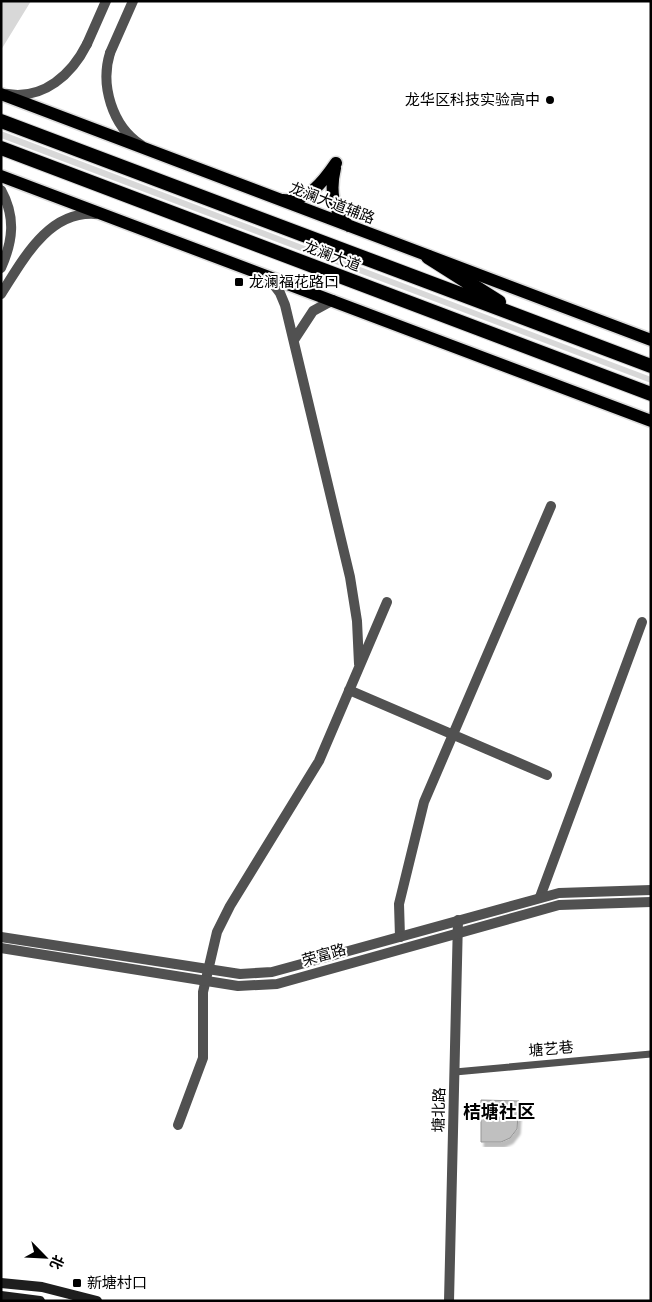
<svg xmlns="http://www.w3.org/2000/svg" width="652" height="1302" viewBox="0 0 652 1302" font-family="Ubuntu,'Noto Sans SC',sans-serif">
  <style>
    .green { fill: #d8d8d8 }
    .building { fill: #c0c0c0; stroke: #959595; filter: url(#shadow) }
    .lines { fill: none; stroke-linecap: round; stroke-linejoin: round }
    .primary-casing { stroke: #dbdbdb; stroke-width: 15 }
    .trunk-casing { stroke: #dbdbdb; stroke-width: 16 }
    .service { stroke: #515151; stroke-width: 7 }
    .minor { stroke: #515151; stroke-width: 10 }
    .tertiary { stroke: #515151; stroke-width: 10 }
    .secondary { stroke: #1e1e1e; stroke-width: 10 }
    .primary { stroke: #000; stroke-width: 12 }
    .trunk { stroke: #000; stroke-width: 14 }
    .poi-dot { fill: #000; stroke: #fff; stroke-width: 2 }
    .labels { text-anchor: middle; stroke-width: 4; stroke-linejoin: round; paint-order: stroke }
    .poi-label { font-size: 15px; fill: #000; stroke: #fff; text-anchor: start }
    .street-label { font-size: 15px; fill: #000; stroke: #fff }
    .quarter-label { font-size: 18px; font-weight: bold; fill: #000; stroke: #fff }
  </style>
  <defs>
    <filter id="shadow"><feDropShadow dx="3" dy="5.5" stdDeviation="1" flood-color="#0004"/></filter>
  </defs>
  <rect width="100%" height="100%" fill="#fff"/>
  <!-- green -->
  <path class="green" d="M 1,1 L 31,1 L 1,50 Z
    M 1,131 L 651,377 L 651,383 L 1,138 Z"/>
  <!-- building -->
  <path class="building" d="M 481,1100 L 519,1101 L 517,1129 L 510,1138 L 501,1142 L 481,1142 Z"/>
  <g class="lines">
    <!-- primary casing -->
    <g class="primary-casing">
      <path id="primary" d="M 1,94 L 651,340
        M 335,168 C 330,189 332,211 349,226
        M 1,176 L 651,421
        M 283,200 C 308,202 323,182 336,163"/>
    </g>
    <!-- trunk casing -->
    <g class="trunk-casing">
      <path id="trunk" d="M 1,121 L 651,366
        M 1,148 L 651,394
        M 428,257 L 499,302"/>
    </g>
    <!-- service -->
    <path class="service" d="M 455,1072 L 651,1054"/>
    <!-- minor -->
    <path class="minor" d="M 87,44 L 106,1
      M 110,53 L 133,1
      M 268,277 L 280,293 L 285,305 L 350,577 L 357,621 L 359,664
      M 294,340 L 313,311 L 333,300
      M 349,690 L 547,775
      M 540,897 L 642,622
      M 400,937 L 399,904 L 424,802 L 551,506
      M 178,1125 L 203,1058 L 203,992 L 217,932 L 230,906 L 319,761 L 387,602
      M 449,1301 L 458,920"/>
    <!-- tertiary -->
    <path class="tertiary" d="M 110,53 C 100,85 112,126 141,145
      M 7,94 C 44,100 72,74 87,44
      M 1,190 C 16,217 13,241 1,268
      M 1,294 C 23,260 48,211 95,214
      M 1,937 L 240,974 L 272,972 L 294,966 L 559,893 L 651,890
      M 1,948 L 238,986 L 277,984 L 559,905 L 651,902"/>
    <!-- secondary -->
    <path class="secondary" d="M 1,1283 L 42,1287 L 97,1301
      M 1,1296 L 40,1301"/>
    <!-- primary -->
    <use href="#primary" class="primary"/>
    <!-- trunk -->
    <use href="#trunk" class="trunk"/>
  </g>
  <!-- markers -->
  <g class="poi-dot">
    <circle cx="550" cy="100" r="5"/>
    <rect x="234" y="277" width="10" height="10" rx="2.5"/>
    <rect x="72" y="1278" width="10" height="10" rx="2.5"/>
  </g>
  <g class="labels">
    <!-- poi labels -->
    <g class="poi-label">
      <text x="540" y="105" text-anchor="end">龙华区科技实验高中</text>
      <text x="249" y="287">龙澜福花路口</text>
      <text x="87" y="1288">新塘村口</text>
    </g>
    <!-- street labels -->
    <g class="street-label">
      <text transform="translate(332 203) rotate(21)" y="5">龙澜大道辅路</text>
      <text transform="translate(332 256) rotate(21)" y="5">龙澜大道</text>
      <text transform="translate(324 955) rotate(-16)" y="5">荣富路</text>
      <text transform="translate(551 1049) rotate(-5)" y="5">塘艺巷</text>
      <text transform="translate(439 1110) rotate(-89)" y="5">塘北路</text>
    </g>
    <!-- quarter labels -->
    <g class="quarter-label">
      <text x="499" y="1118">桔塘社区</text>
    </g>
  </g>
  <!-- border -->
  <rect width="652" height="1302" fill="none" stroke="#000000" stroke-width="5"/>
  <!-- north arrow -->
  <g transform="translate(45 1257) rotate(114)" stroke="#ffffff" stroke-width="4" paint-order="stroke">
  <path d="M0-4L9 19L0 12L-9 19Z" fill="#000000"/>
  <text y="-8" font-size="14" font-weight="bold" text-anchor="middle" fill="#000000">北</text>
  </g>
</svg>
